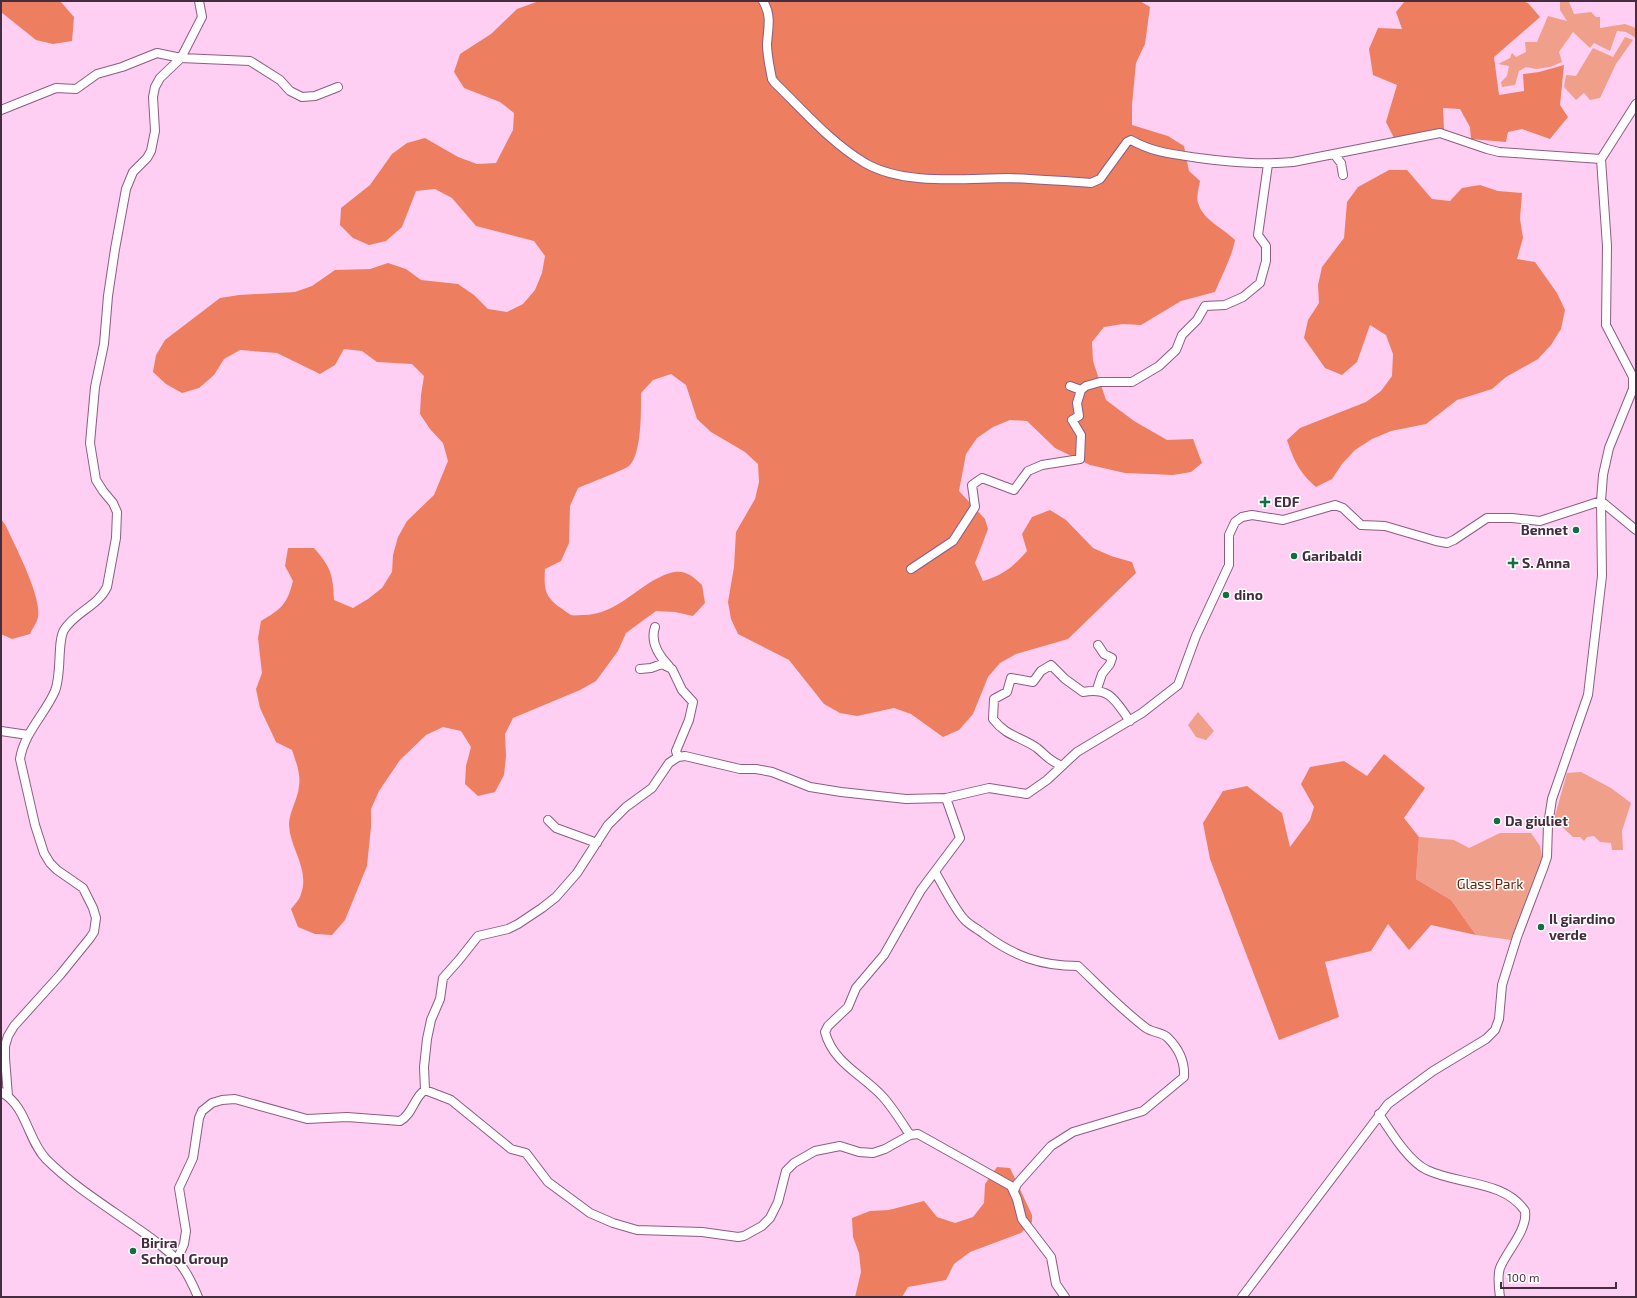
<svg xmlns="http://www.w3.org/2000/svg" width="1637" height="1298" viewBox="0 0 1637 1298" font-family="'Exo 2',sans-serif">
  <style>
    .green { fill: #ef9f8a }
    .forest { fill: #ee7e60 }
    .lines { fill: none; stroke-linecap: round; stroke-linejoin: round }
    .street-casing { stroke: #8e5b82; stroke-width: 10 }
    .street { stroke: #fff; stroke-width: 8 }
    .poi-dot { fill: #136e41; stroke: #fff; stroke-width: 1.5 }
    .labels { text-anchor: middle; stroke-width: 3; stroke-linejoin: round; paint-order: stroke }
    .poi-label { font-size: 14px; font-weight: bold; fill: #442d3e; stroke: #fff; text-anchor: start }
    .park-label { font-size: 14px; fill: #631d09; stroke: #fff }
  </style>
  <rect width="100%" height="100%" fill="#fecff2"/>
  <!-- green -->
  <path class="green" d="M 1560,2 L 1569,2 L 1574,14 L 1591,12 L 1596,17 L 1600,17 L 1600,28 L 1625,24 L 1636,28 L 1636,38 L 1626,32 L 1617,31 L 1610,51 L 1594,43 L 1590,48 L 1573,32 L 1559,52 L 1562,62 L 1550,67 L 1536,69 L 1526,67 L 1519,71 L 1515,85 L 1502,87 L 1501,82 L 1507,76 L 1509,66 L 1498,64 L 1510,58 L 1512,53 L 1516,57 L 1526,52 L 1525,42 L 1537,42 L 1548,16 L 1567,21 L 1560,10 Z
    M 1625,37 L 1633,40 L 1616,64 L 1600,98 L 1590,100 L 1584,93 L 1576,100 L 1564,87 L 1566,75 L 1576,76 L 1593,48 L 1613,57 Z
    M 1198,712 L 1214,731 L 1206,740 L 1196,737 L 1188,725 Z
    M 1581,772 L 1611,788 L 1631,803 L 1622,831 L 1623,850 L 1612,850 L 1611,843 L 1600,842 L 1594,836 L 1587,837 L 1584,841 L 1580,837 L 1573,837 L 1554,819 L 1567,773 Z
    M 1500,833 L 1531,833 L 1540,846 L 1543,861 L 1511,940 L 1476,935 L 1451,900 L 1416,879 L 1419,837 L 1454,840 L 1469,848 Z"/>
  <!-- forest -->
  <path class="forest" d="M 1,1 L 60,1 L 74,17 L 72,41 L 53,44 L 36,40 L 1,12 Z
    M 539,1 L 1140,1 L 1150,7 L 1145,44 L 1136,63 L 1132,105 L 1132,125 L 1168,136 L 1184,146 L 1189,171 L 1200,181 C 1199,187 1196,197 1198,203 C 1203,220 1223,228 1235,240 C 1231,260 1222,274 1215,292 L 1181,301 L 1141,325 L 1123,324 L 1104,327 L 1092,342 L 1093,361 L 1106,400 L 1134,421 L 1167,440 L 1193,439 L 1202,463 L 1191,472 L 1173,475 L 1125,473 L 1090,465 L 1055,448 L 1027,421 L 1010,420 L 993,427 L 977,438 L 966,454 L 959,491 L 985,519 L 988,529 L 975,563 L 983,581 C 1003,575 1013,567 1027,551 L 1022,534 L 1032,517 L 1050,510 L 1066,520 L 1093,548 L 1111,556 L 1132,562 L 1136,573 L 1068,639 L 1016,654 L 1000,663 L 988,677 L 973,714 L 959,730 L 943,737 L 911,714 L 894,708 L 857,716 L 840,713 L 824,704 L 789,660 L 738,634 L 731,619 L 728,602 L 734,567 L 736,532 L 755,499 L 759,482 L 758,464 L 745,452 L 711,432 L 697,419 L 686,385 L 671,374 L 653,380 L 641,393 C 641,410 642,454 629,466 C 624,470 587,484 578,488 L 570,506 L 569,543 L 561,561 L 545,569 C 544,587 544,597 561,608 C 564,610 567,613 571,615 C 574,616 580,615 583,615 C 619,615 638,583 670,573 C 685,569 692,576 702,585 L 705,603 L 693,616 L 675,612 L 656,611 L 626,633 L 618,651 L 596,681 L 580,690 L 513,718 L 505,734 L 506,756 L 504,775 L 495,792 L 478,796 L 465,784 L 466,766 L 471,747 L 461,731 L 443,727 L 426,735 L 400,760 L 379,791 L 371,809 L 371,827 L 367,866 L 345,920 L 332,935 L 315,934 L 298,927 L 291,909 C 294,905 300,899 301,894 C 310,869 290,849 289,825 C 289,812 298,799 299,786 C 301,774 296,762 292,750 L 276,742 L 260,708 L 256,689 L 262,673 L 258,638 L 261,621 C 281,609 287,605 293,581 L 285,566 L 288,548 L 314,548 C 331,567 333,575 334,600 L 353,608 L 368,599 L 382,588 L 392,572 L 393,555 L 398,537 L 407,521 L 434,495 L 448,461 L 443,443 L 430,429 L 420,414 L 421,395 L 424,376 L 412,364 L 377,362 L 362,351 L 344,349 L 335,365 L 320,374 L 277,353 L 240,350 L 224,359 L 214,375 L 199,388 L 182,393 L 166,384 L 153,372 L 156,355 L 165,340 L 220,298 L 239,295 L 295,292 L 312,286 L 335,270 L 370,269 L 388,263 L 406,269 L 421,280 L 458,284 L 474,295 L 488,309 L 507,312 L 523,304 L 535,290 L 542,273 L 545,256 L 534,241 L 476,226 L 452,198 L 435,189 L 416,191 L 402,227 L 386,241 L 369,245 L 353,238 L 340,225 L 341,208 L 370,185 L 392,154 L 407,143 L 425,138 L 458,157 L 477,164 L 496,163 L 513,130 L 514,113 L 500,102 L 464,88 L 454,72 L 460,54 L 491,34 L 517,9 Z
    M 1405,1 L 1523,1 L 1528,3 L 1540,17 L 1494,57 L 1499,95 L 1524,91 L 1523,74 L 1539,72 L 1564,65 L 1560,105 L 1568,117 L 1550,139 L 1522,129 L 1508,132 L 1506,142 L 1471,139 L 1470,127 L 1460,109 L 1443,108 L 1444,130 L 1394,138 L 1386,122 L 1397,85 L 1373,75 L 1369,49 L 1378,28 L 1402,29 L 1396,12 Z
    M 1389,170 L 1407,170 L 1432,199 L 1450,201 L 1462,188 L 1480,185 L 1498,191 L 1522,193 L 1520,219 L 1523,238 L 1517,259 L 1535,262 L 1557,293 L 1565,310 L 1561,329 L 1551,345 L 1538,359 L 1506,377 L 1492,389 L 1457,400 L 1426,424 L 1391,431 L 1372,439 L 1355,450 L 1342,464 L 1332,479 L 1316,487 C 1299,472 1294,461 1287,440 L 1300,428 L 1366,402 L 1381,391 L 1392,376 L 1393,354 L 1386,335 L 1370,325 L 1357,362 L 1342,375 L 1325,368 L 1304,338 L 1308,320 L 1319,303 L 1318,285 L 1322,267 L 1344,238 L 1347,202 L 1358,187 Z
    M 1,519 L 6,526 C 15,546 42,597 38,617 C 37,623 32,629 30,634 L 12,639 L 1,634 Z
    M 1384,754 L 1425,788 L 1404,818 L 1419,837 L 1416,879 L 1451,900 L 1476,935 L 1431,925 L 1409,950 L 1388,924 L 1371,951 L 1325,962 L 1339,1017 L 1279,1040 L 1210,859 L 1203,823 L 1223,791 L 1247,786 L 1282,813 L 1290,847 L 1310,820 L 1314,807 L 1301,784 L 1310,767 L 1344,761 L 1367,776 Z
    M 997,1167 L 1010,1168 L 1032,1215 L 1032,1222 L 1021,1233 L 970,1252 L 954,1264 L 946,1280 L 908,1287 L 902,1297 L 855,1297 L 861,1272 L 859,1253 L 853,1237 L 852,1218 L 870,1211 L 889,1210 L 924,1201 L 937,1217 L 955,1223 L 973,1217 L 984,1203 L 985,1184 Z"/>
  <g class="lines">
    <!-- street casing -->
    <g class="street-casing">
      <path id="street" d="M 763,1 C 772,16 768,28 767,44 C 767,56 770,68 772,79 L 775,83 C 803,110 831,143 865,163 C 905,186 965,178 1009,178 C 1036,179 1063,181 1091,183 L 1100,179 L 1127,142 L 1131,140 C 1154,153 1173,154 1199,158 C 1231,162 1261,165 1293,162 L 1440,133 L 1487,149 L 1499,152 L 1601,159
        M 1,110 L 56,88 L 76,89 L 97,74 L 122,67 L 157,53 L 181,58 L 250,61 L 280,80 L 290,91 L 302,97 L 315,96 L 338,87
        M 1334,154 L 1341,163 L 1343,175
        M 1081,390 L 1086,386 L 1100,382 L 1132,382 L 1159,366 L 1176,350 L 1182,335 L 1197,320 L 1205,306 L 1225,305 L 1243,297 L 1260,283 L 1266,261 L 1266,246 L 1258,235 L 1268,164
        M 911,569 L 953,541 L 975,507 L 972,485 L 982,478 L 1014,490 L 1028,471 L 1042,465 L 1080,459 L 1081,435 L 1072,420 L 1079,416 L 1077,403 L 1081,390 L 1070,386
        M 655,627 C 650,642 658,655 669,666
        M 640,669 L 651,668 L 662,664 L 672,669 L 682,690 L 693,702 L 689,720 L 676,751 L 678,757
        M 1097,689 L 1102,674 L 1110,664 L 1112,658 L 1104,654 L 1098,645
        M 1,731 L 28,735
        M 1062,766 C 1048,760 1047,756 1037,748 C 1020,736 1007,737 993,719 L 994,699 L 1007,692 L 1011,678 L 1033,682 L 1041,671 L 1051,665 L 1065,679 L 1083,692 C 1111,687 1115,701 1130,721
        M 548,820 L 556,828 L 597,843
        M 935,872 C 943,885 954,908 964,919 C 969,925 978,929 984,934 C 1014,956 1040,966 1078,966 C 1100,987 1121,1009 1146,1028 C 1153,1033 1163,1032 1168,1038 C 1179,1049 1185,1062 1184,1077 L 1143,1111 L 1073,1132 L 1051,1146 L 1017,1184 L 1014,1191
        M 425,1090 L 424,1067 L 427,1039 L 431,1020 L 440,999 L 443,978 L 459,960 L 478,936 L 508,929 L 518,924 L 542,908 L 556,897 L 577,873 L 608,825 L 626,807 L 652,788 L 669,763 L 678,757 L 685,756 L 740,769 L 756,769 L 772,772 L 810,787 L 841,792 L 906,799 L 946,798 L 989,788 L 1027,794 L 1047,780 L 1077,752 L 1142,713 L 1178,685 L 1196,636 L 1229,565 L 1229,535 L 1235,522 L 1242,517 L 1252,515 L 1283,520 L 1335,505 L 1343,508 L 1361,525 L 1385,526 L 1436,541 L 1447,543 L 1454,540 L 1487,518 L 1512,518 L 1540,521 L 1601,501 L 1636,530
        M 1,1092 C 27,1106 27,1139 46,1159 C 72,1185 104,1205 134,1226 C 148,1236 165,1247 177,1260 C 186,1270 193,1285 198,1297
        M 8,1096 L 5,1058 L 5,1046 L 8,1036 L 14,1026 L 60,975 L 90,938 L 94,932 L 96,918 L 93,908 L 83,888 L 57,870 L 50,863 L 44,853 L 35,825 L 20,759 C 24,733 45,714 55,691 C 62,673 57,642 64,630 C 75,612 98,606 107,587 L 116,538 L 117,512 L 113,503 L 103,491 L 96,480 L 90,443 L 95,387 L 104,344 L 108,296 L 115,249 L 126,189 L 133,172 L 147,158 L 151,151 L 155,131 L 153,97 L 155,87 L 160,78 L 181,58 L 202,17 L 199,1
        M 1379,1114 C 1390,1131 1409,1162 1427,1170 C 1458,1185 1504,1180 1525,1211 C 1528,1230 1506,1252 1500,1268 C 1497,1276 1499,1289 1500,1297
        M 910,1135 C 902,1123 893,1108 883,1097 C 863,1075 833,1063 825,1032 L 828,1026 L 848,1007 L 856,988 L 884,955 L 921,890 L 960,838 L 946,798
        M 177,1260 L 184,1244 L 186,1231 L 179,1188 L 193,1158 L 199,1118 L 202,1111 L 212,1103 L 222,1100 L 235,1099 L 307,1119 L 347,1117 L 400,1121 C 413,1114 414,1097 425,1090 L 451,1100 L 511,1149 L 526,1153 L 548,1182 L 590,1213 L 613,1223 L 637,1230 L 702,1232 L 738,1237 L 744,1236 L 762,1226 L 770,1218 L 778,1202 L 786,1171 L 794,1163 L 815,1151 L 840,1146 L 859,1152 L 873,1153 L 885,1149 L 910,1135 L 918,1134 L 1011,1186 L 1017,1199 L 1022,1219 L 1051,1257 L 1056,1284 L 1065,1297
        M 1242,1297 L 1388,1104 L 1433,1071 L 1486,1039 L 1495,1030 L 1499,1019 L 1502,985 L 1517,937 L 1544,866 L 1547,857 L 1548,825 L 1552,799 L 1588,695 L 1602,576 L 1601,501 L 1603,475 L 1609,448 L 1633,389 L 1633,377 L 1606,325 L 1607,246 L 1601,159 L 1636,104"/>
    </g>
    <!-- street -->
    <use href="#street" class="street"/>
  </g>
  <!-- markers -->
  <g class="poi-dot">
    <path d="M1263 496h4v4h4v4h-4v4h-4v-4h-4v-4h4z"/>
    <circle cx="1576" cy="530" r="4"/>
    <circle cx="1294" cy="556" r="4"/>
    <path d="M1511 557h4v4h4v4h-4v4h-4v-4h-4v-4h4z"/>
    <circle cx="1226" cy="595" r="4"/>
    <circle cx="1497" cy="821" r="4"/>
    <circle cx="1541" cy="927" r="4"/>
    <circle cx="133" cy="1251" r="4"/>
  </g>
  <g class="labels">
    <!-- poi labels -->
    <g class="poi-label">
      <text x="1274" y="507">EDF</text>
      <text x="1568" y="535" text-anchor="end">Bennet</text>
      <text x="1302" y="561">Garibaldi</text>
      <text x="1522" y="568">S. Anna</text>
      <text x="1234" y="600">dino</text>
      <text x="1505" y="826">Da giuliet</text>
      <text x="1549" y="924">Il giardino<tspan x="1549" dy="16">verde</tspan></text>
      <text x="141" y="1248">Birira<tspan x="141" dy="16">School Group</tspan></text>
    </g>
    <!-- park labels -->
    <g class="park-label">
      <text x="1490" y="889">Glass Park</text>
    </g>
  </g>
  <!-- border -->
  <rect width="1637" height="1298" fill="none" stroke="#442d3e" stroke-width="4"/>
  <!-- scale -->
  <path d="M1501 1282v6h115v-6" fill="none" stroke="#442d3e" stroke-width="2"/>
  <text x="1507" y="1282" font-size="12" fill="#442d3e" stroke="#ffffff" stroke-width="3" paint-order="stroke">100 m</text>
</svg>
